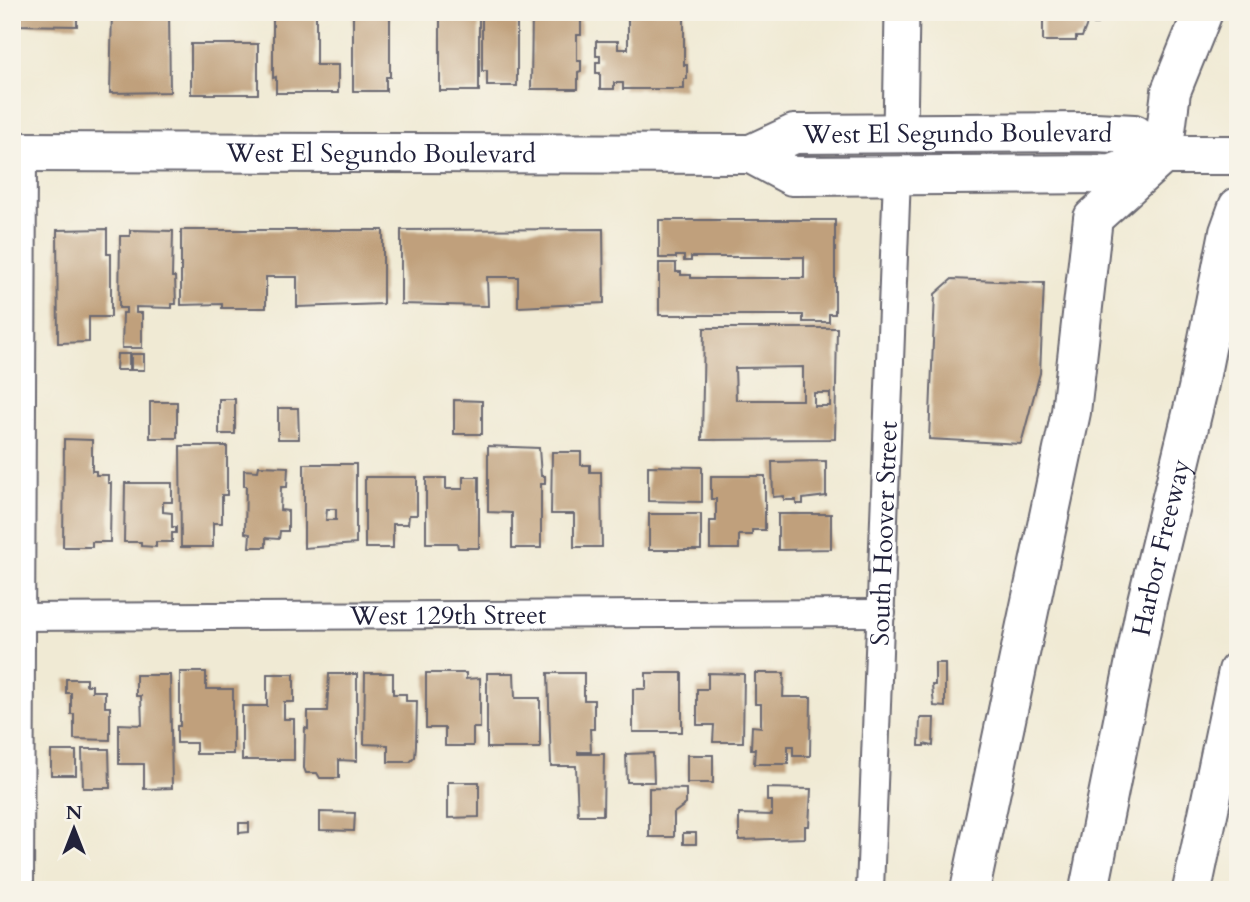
<svg xmlns="http://www.w3.org/2000/svg" width="1250" height="902" viewBox="0 0 1250 902" font-family="Cardo,serif">
  <style>
    .building { fill: #c0a07c; fill-rule: evenodd }
    .lines { fill: none; stroke-linecap: round; stroke-linejoin: round }
    .minor-casing { stroke: #6a6871; stroke-width: 30 }
    .tertiary-casing { stroke: #6a6871; stroke-width: 37 }
    .primary-casing { stroke: #6a6871; stroke-width: 42 }
    .motorway-casing { stroke: #6a6871; stroke-width: 42 }
    .minor { stroke: #fff; stroke-width: 26 }
    .tertiary { stroke: #fff; stroke-width: 33 }
    .primary { stroke: #fff; stroke-width: 38 }
    .motorway { stroke: #fff; stroke-width: 38 }
    .labels { text-anchor: middle; stroke-width: 5; stroke-linejoin: round; paint-order: stroke }
    .street-label { font-size: 26px; fill: #22223b; stroke: #f7f3e8 }
  </style>
  <rect width="100%" height="100%" fill="#f7f3e8"/>
  <filter id="ink" filterUnits="userSpaceOnUse"><feTurbulence type="fractalNoise" baseFrequency=".0143" numOctaves="2"/><feDisplacementMap in="SourceGraphic" scale="14" xChannelSelector="R" yChannelSelector="G"/><feConvolveMatrix kernelMatrix="1 2 1 2 8 2 1 2 1" color-interpolation-filters="sRGB"/></filter>
  <filter id="wash" filterUnits="userSpaceOnUse"><feTurbulence type="fractalNoise" baseFrequency=".00686" numOctaves="4" result="noise"/><feDisplacementMap in="SourceGraphic" scale="28" xChannelSelector="R" yChannelSelector="G"/><feGaussianBlur stdDeviation="1.57" result="paint"/><feColorMatrix in="noise" values="0 0 0 0 0 0 0 0 0 0 0 0 0 0 0 0 0 1.4 0 .05"/><feComposite in="paint" operator="in"/></filter>
  <g filter="url(#wash)">
    <rect width="100%" height="100%" fill="#f0ead4"/>
    <g id="blocks">
      <!-- building -->
      <path class="building" d="M 12,12 L 77,12 L 77,26 L 12,25 Z
        M 112,12 L 169,12 L 170,92 L 110,93 Z
        M 273,12 L 316,12 L 316,65 L 338,65 L 338,93 L 276,93 L 276,77 L 273,78 Z
        M 353,12 L 390,12 L 390,77 L 386,77 L 386,91 L 353,91 Z
        M 440,12 L 479,12 L 479,91 L 440,91 Z
        M 482,12 L 517,12 L 517,86 L 487,86 L 487,71 L 482,71 Z
        M 532,12 L 581,12 L 581,35 L 577,35 L 577,61 L 581,61 L 581,71 L 578,72 L 578,89 L 531,89 Z
        M 628,12 L 684,12 L 684,65 L 687,65 L 687,79 L 684,79 L 684,89 L 623,89 L 623,83 L 614,83 L 614,89 L 600,89 L 600,73 L 596,73 L 596,62 L 600,62 L 600,56 L 596,56 L 596,41 L 618,41 L 618,49 L 628,49 Z
        M 1043,12 L 1102,12 L 1097,24 L 1087,24 L 1082,37 L 1076,37 L 1076,41 L 1043,41 Z
        M 191,44 L 258,44 L 258,94 L 191,94 Z
        M 659,220 L 835,220 L 835,314 L 829,314 L 829,322 L 803,322 L 803,315 L 659,315 L 659,263 L 676,263 L 676,272 L 681,272 L 681,275 L 691,275 L 691,278 L 804,278 L 804,257 L 691,257 L 691,261 L 684,261 L 684,256 L 676,256 L 676,258 L 659,258 Z
        M 107,229 L 107,254 L 111,254 L 111,317 L 89,317 L 89,342 L 58,343 L 57,230 Z
        M 603,229 L 604,303 L 518,307 L 518,277 L 487,277 L 488,306 L 401,304 L 401,230 Z
        M 130,230 L 173,231 L 172,277 L 175,277 L 176,304 L 172,304 L 172,308 L 136,307 L 136,313 L 142,313 L 142,348 L 122,348 L 123,313 L 126,313 L 126,308 L 119,308 L 120,236 L 130,236 Z
        M 181,230 L 383,230 L 383,304 L 297,307 L 297,277 L 266,277 L 266,308 L 222,308 L 222,304 L 181,305 Z
        M 952,279 L 1044,283 L 1040,373 L 1021,444 L 929,439 L 935,294 Z
        M 704,328 L 837,328 L 835,439 L 702,440 ZM 803,367 L 803,400 L 736,400 L 735,368 ZM 814,393 L 830,393 L 830,406 L 814,406 Z
        M 117,354 L 129,354 L 129,370 L 116,370 Z
        M 131,354 L 144,354 L 144,370 L 131,370 Z
        M 219,399 L 235,399 L 235,434 L 219,434 Z
        M 454,400 L 482,401 L 482,434 L 454,434 Z
        M 150,402 L 177,402 L 177,438 L 150,438 Z
        M 278,408 L 298,408 L 299,439 L 278,439 Z
        M 64,439 L 92,440 L 92,471 L 96,471 L 96,475 L 108,475 L 108,483 L 111,483 L 110,542 L 92,542 L 92,547 L 63,547 Z
        M 180,446 L 227,446 L 227,495 L 222,495 L 222,523 L 213,523 L 213,547 L 181,547 Z
        M 488,446 L 539,448 L 541,476 L 545,476 L 545,484 L 541,484 L 541,548 L 512,548 L 512,513 L 488,512 Z
        M 552,452 L 581,452 L 581,465 L 590,465 L 590,472 L 601,472 L 602,547 L 574,547 L 574,514 L 551,514 Z
        M 826,461 L 826,496 L 803,499 L 803,504 L 796,504 L 796,500 L 784,500 L 784,496 L 773,497 L 772,462 Z
        M 304,464 L 356,464 L 356,544 L 304,548 ZM 327,509 L 336,509 L 336,520 L 326,520 Z
        M 259,466 L 288,467 L 287,487 L 281,487 L 280,510 L 288,511 L 288,531 L 280,531 L 279,539 L 266,538 L 266,547 L 249,547 L 250,534 L 245,533 L 246,486 L 244,486 L 244,470 L 258,471 Z
        M 648,466 L 702,467 L 702,502 L 648,501 Z
        M 711,476 L 765,476 L 765,530 L 752,530 L 752,535 L 739,535 L 739,549 L 710,549 L 710,521 L 716,521 L 716,499 L 711,499 Z
        M 365,477 L 417,477 L 417,515 L 409,515 L 408,524 L 393,524 L 393,548 L 365,548 Z
        M 463,477 L 479,477 L 479,548 L 458,548 L 457,543 L 426,543 L 426,478 L 446,478 L 446,489 L 463,489 Z
        M 125,483 L 172,483 L 172,502 L 163,502 L 163,512 L 172,513 L 172,527 L 176,527 L 176,533 L 172,533 L 172,542 L 156,542 L 156,547 L 141,546 L 141,542 L 124,542 Z
        M 649,514 L 701,514 L 701,550 L 649,550 Z
        M 778,514 L 831,514 L 831,549 L 778,550 Z
        M 935,663 L 945,663 L 945,707 L 934,706 L 932,685 L 935,685 Z
        M 180,672 L 206,672 L 206,689 L 233,689 L 233,754 L 196,754 L 196,743 L 177,743 L 177,726 L 180,726 Z
        M 365,673 L 393,673 L 393,694 L 406,694 L 406,701 L 417,701 L 416,745 L 415,757 L 410,762 L 388,762 L 388,745 L 364,744 Z
        M 426,673 L 466,673 L 466,679 L 480,678 L 480,728 L 473,728 L 473,746 L 445,746 L 445,728 L 426,728 Z
        M 487,673 L 514,673 L 515,698 L 540,698 L 540,748 L 487,748 Z
        M 548,673 L 584,673 L 584,700 L 594,700 L 594,729 L 590,729 L 591,752 L 578,752 L 578,754 L 604,754 L 603,815 L 578,815 L 576,766 L 551,766 Z
        M 646,673 L 682,673 L 682,732 L 633,732 L 633,689 L 646,689 Z
        M 708,673 L 744,674 L 743,742 L 713,742 L 714,725 L 697,725 L 697,689 L 708,689 Z
        M 755,673 L 784,673 L 783,697 L 811,697 L 810,756 L 793,756 L 793,746 L 788,746 L 788,764 L 754,764 L 755,749 L 751,749 L 752,726 L 761,727 L 761,704 L 755,704 Z
        M 267,674 L 294,674 L 294,702 L 284,702 L 284,719 L 294,719 L 294,760 L 242,760 L 242,706 L 267,706 Z
        M 329,674 L 357,674 L 357,761 L 339,760 L 339,778 L 320,778 L 317,773 L 306,773 L 304,768 L 305,728 L 308,729 L 308,711 L 327,711 Z
        M 136,675 L 170,675 L 172,788 L 144,789 L 144,764 L 119,764 L 119,724 L 142,725 L 141,696 L 136,696 Z
        M 66,679 L 86,679 L 86,685 L 92,685 L 92,691 L 105,691 L 105,707 L 110,707 L 110,740 L 74,739 L 74,714 L 71,714 L 71,693 L 66,693 Z
        M 920,718 L 934,718 L 933,746 L 924,744 L 924,746 L 919,746 Z
        M 82,749 L 109,749 L 110,788 L 83,788 Z
        M 51,751 L 76,751 L 76,775 L 51,775 Z
        M 653,753 L 654,782 L 627,782 L 626,754 Z
        M 687,755 L 713,755 L 713,783 L 687,783 Z
        M 448,782 L 479,782 L 479,817 L 448,818 Z
        M 649,788 L 686,789 L 686,804 L 674,813 L 674,837 L 649,837 Z
        M 767,788 L 811,789 L 809,826 L 805,826 L 805,838 L 739,840 L 739,814 L 772,815 L 772,801 L 767,801 Z
        M 320,812 L 355,813 L 354,831 L 320,830 Z
        M 239,823 L 249,823 L 249,832 L 239,833 Z
        M 683,833 L 696,833 L 696,844 L 683,844 Z"/>
    </g>
  </g>
  <g filter="url(#ink)">
    <use href="#blocks" fill-opacity="0" stroke="#6a6871" stroke-width="2"/>
    <g class="lines">
      <!-- minor casing -->
      <g class="minor-casing">
        <g id="minor">
          <path id="s1" d="M 12,617 L 882,613"/>
          <path d="M 20,890 L 23,152"/>
          <path id="s2" d="M 870,890 L 897,176"/>
        </g>
      </g>
      <!-- tertiary casing -->
      <g class="tertiary-casing">
        <path id="tertiary" d="M 900,133 L 902,12"/>
      </g>
      <!-- primary casing -->
      <g class="primary-casing">
        <g id="primary">
          <path id="s3" d="M 12,152 L 751,154 L 794,134 L 1095,132 L 1134,134 L 1163,155"/>
          <path d="M 751,154 L 792,176 L 1112,174 L 1163,155 L 1238,155"/>
        </g>
      </g>
      <!-- motorway casing -->
      <g class="motorway-casing">
        <g id="motorway">
          <path d="M 970,890 L 1071,412 L 1093,218 L 1163,155 L 1171,91 L 1203,12"/>
          <path id="s4" d="M 1089,890 L 1147,601 L 1198,389 L 1229,232 L 1238,207"/>
          <path d="M 1192,890 L 1238,671"/>
        </g>
      </g>
      <!-- minor -->
      <use href="#minor" class="minor"/>
      <!-- tertiary -->
      <use href="#tertiary" class="tertiary"/>
      <!-- primary -->
      <use href="#primary" class="primary"/>
      <!-- motorway -->
      <use href="#motorway" class="motorway"/>
    </g>
  </g>
  <g class="labels">
    <!-- street labels -->
    <g class="street-label">
      <text dy="9" stroke="none"><textPath href="#s3" startOffset="950">West El Segundo Boulevard</textPath></text>
      <text dy="9" stroke="none"><textPath href="#s3" startOffset="369">West El Segundo Boulevard</textPath></text>
      <text dy="9" stroke="none"><textPath href="#s2" startOffset="357">South Hoover Street</textPath></text>
      <text dy="9" stroke="none"><textPath href="#s4" startOffset="350">Harbor Freeway</textPath></text>
      <text dy="9" stroke="none"><textPath href="#s1" startOffset="436">West 129th Street</textPath></text>
    </g>
  </g>
  <!-- margin -->
  <rect width="1250" height="902" fill="none" stroke="#f7f3e8" stroke-width="42"/>
  <!-- north arrow -->
  <g transform="translate(74 829)" stroke="#f7f3e8" stroke-width="5" paint-order="stroke">
  <path d="M0-5L12 26L0 18L-12 26Z" fill="#22223b"/>
  <text y="-10" font-size="19" font-weight="bold" text-anchor="middle" fill="#22223b">N</text>
  </g>
</svg>
